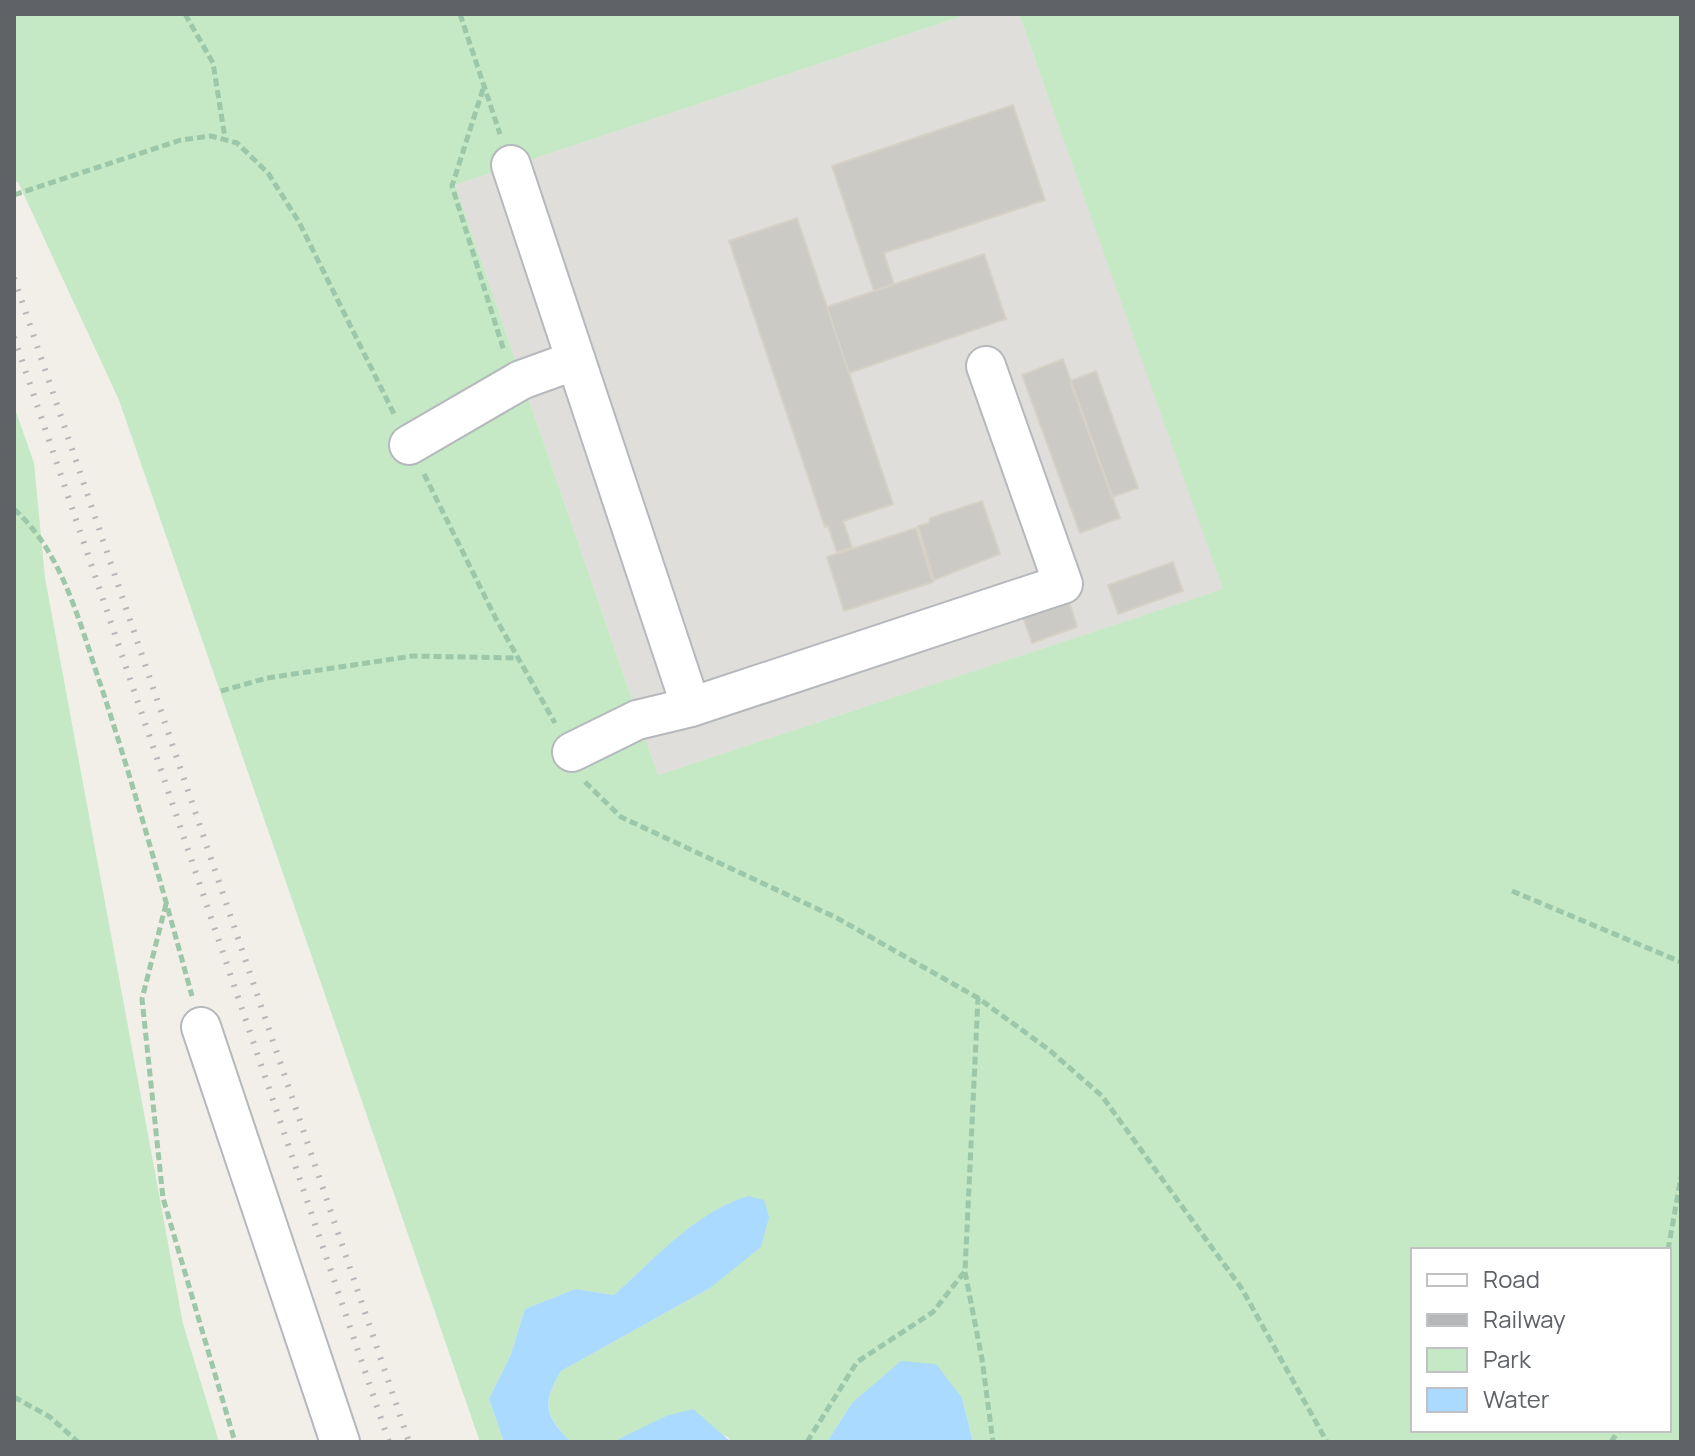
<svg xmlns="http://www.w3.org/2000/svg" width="1695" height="1456" viewBox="0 0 1695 1456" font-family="Manrope,sans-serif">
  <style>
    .industrial { fill: #e0deda }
    .green { fill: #c5e8c5; fill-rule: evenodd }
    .water { fill: #aadaff }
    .building { fill: #cccac5; stroke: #d6d1c6; stroke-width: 2 }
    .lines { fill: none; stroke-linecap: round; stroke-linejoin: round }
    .minor-casing { stroke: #b5b8bc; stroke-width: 42 }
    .path { stroke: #9cc7a9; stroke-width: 5; stroke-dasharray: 8 4; stroke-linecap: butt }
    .minor { stroke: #fff; stroke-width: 38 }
    .rail { stroke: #b6b7b8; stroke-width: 6; stroke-dasharray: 2 10; stroke-linecap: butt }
  </style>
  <rect width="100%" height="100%" fill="#f1efe8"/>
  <!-- industrial -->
  <path class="industrial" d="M 969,14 L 1019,14 L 1224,589 L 658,775 L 455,185 Z"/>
  <!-- green -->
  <path class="green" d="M 14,14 L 969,14 L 455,185 L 658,775 L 1223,589 L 1019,14 L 1681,14 L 1681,1442 L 973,1442 L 962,1398 L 852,1403 L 827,1442 L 731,1442 L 728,1437 L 666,1416 L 617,1442 L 571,1442 C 545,1415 541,1404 561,1371 L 710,1288 L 748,1196 C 697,1212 654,1259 614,1295 L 575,1289 L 525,1309 L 511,1354 L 489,1399 L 504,1442 L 480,1442 L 119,400 L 18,182 L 14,182 ZM 1413,1250 L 1669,1250 L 1669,1430 L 1413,1430 Z
    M 14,406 L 34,463 L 45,578 L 183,1324 L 219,1442 L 14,1442 Z"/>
  <!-- water -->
  <path class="water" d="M 748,1196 L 764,1200 L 769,1217 L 761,1247 L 710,1288 L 561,1371 C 541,1404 545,1416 571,1442 L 504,1442 L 489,1399 L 511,1354 L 525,1309 L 575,1289 L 614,1295 C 654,1259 696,1212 748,1196 Z
    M 901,1361 L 936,1364 L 962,1398 L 973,1442 L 827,1442 L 852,1403 Z
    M 693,1409 L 731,1442 L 613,1442 L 666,1416 Z"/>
  <!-- building -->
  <path class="building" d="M 1013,105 L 1045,200 L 884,253 L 894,284 L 874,291 L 832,166 Z
    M 797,218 L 893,504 L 843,521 L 852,547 L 837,552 L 828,526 L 825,527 L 729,241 Z
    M 984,254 L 1006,319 L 849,373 L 827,307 Z
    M 1063,359 L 1120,518 L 1080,533 L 1022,375 Z
    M 1096,371 L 1138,488 L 1112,497 L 1070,381 Z
    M 982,501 L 1000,554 L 934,580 L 918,526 L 929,523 L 930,518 Z
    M 916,528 L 933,582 L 844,611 L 827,557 Z
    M 1173,562 L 1183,591 L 1118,614 L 1108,585 Z
    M 1068,598 L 1077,627 L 1032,643 L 1022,614 Z"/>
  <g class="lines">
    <!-- minor casing -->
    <g class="minor-casing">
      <path id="minor" d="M 511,165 L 691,707 L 1063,584 L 986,366
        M 409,445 L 521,380 L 576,360
        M 572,752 L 637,720 L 691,707
        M 201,1027 L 340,1442"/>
    </g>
    <!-- path -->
    <path class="path" d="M 185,14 L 213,63 L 225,138
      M 460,14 L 500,134
      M 483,89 L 452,186 L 504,351
      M 14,195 L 181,140 L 211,136 L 237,143 L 268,173 L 299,222 L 394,414
      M 424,474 L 496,619 L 555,723
      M 14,509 C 65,555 81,629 103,692 C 136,793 164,894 192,996
      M 221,691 L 267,678 L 413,656 L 517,658
      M 585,782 L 621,817 L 837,918 L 978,998 L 1048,1049 L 1102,1096 L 1242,1289 L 1327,1442
      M 1512,891 L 1681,962
      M 166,904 L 142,999 L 163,1198 L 235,1442
      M 1668,1250 L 1681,1177
      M 965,1272 L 982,1359 L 993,1442
      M 14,1397 L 50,1417 L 78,1442
      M 807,1442 L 857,1362 L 933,1312 L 965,1271 L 978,998
      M 1611,1442 L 1619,1430"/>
    <!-- minor -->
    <use href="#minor" class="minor"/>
    <!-- rail -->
    <path class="rail" d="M 14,278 L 409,1442
      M 14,337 L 389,1442"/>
  </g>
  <!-- border -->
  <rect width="1695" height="1456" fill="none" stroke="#5f6368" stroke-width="32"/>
  <!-- legend -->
  <rect x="1411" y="1248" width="260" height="184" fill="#ffffff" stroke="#bfc1c3" stroke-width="2"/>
  <rect x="1427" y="1274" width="40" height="12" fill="#ffffff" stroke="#bfc1c3" stroke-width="2"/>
  <text x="1483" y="1288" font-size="24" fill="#5f6368">Road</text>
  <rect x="1427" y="1314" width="40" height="12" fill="#b6b7b8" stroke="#bfc1c3" stroke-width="2"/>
  <text x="1483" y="1328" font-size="24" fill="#5f6368">Railway</text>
  <rect x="1427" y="1348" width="40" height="24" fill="#c5e8c5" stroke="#bfc1c3" stroke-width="2"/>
  <text x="1483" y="1368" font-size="24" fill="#5f6368">Park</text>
  <rect x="1427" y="1388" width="40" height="24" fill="#aadaff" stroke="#bfc1c3" stroke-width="2"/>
  <text x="1483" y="1408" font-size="24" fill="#5f6368">Water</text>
</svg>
